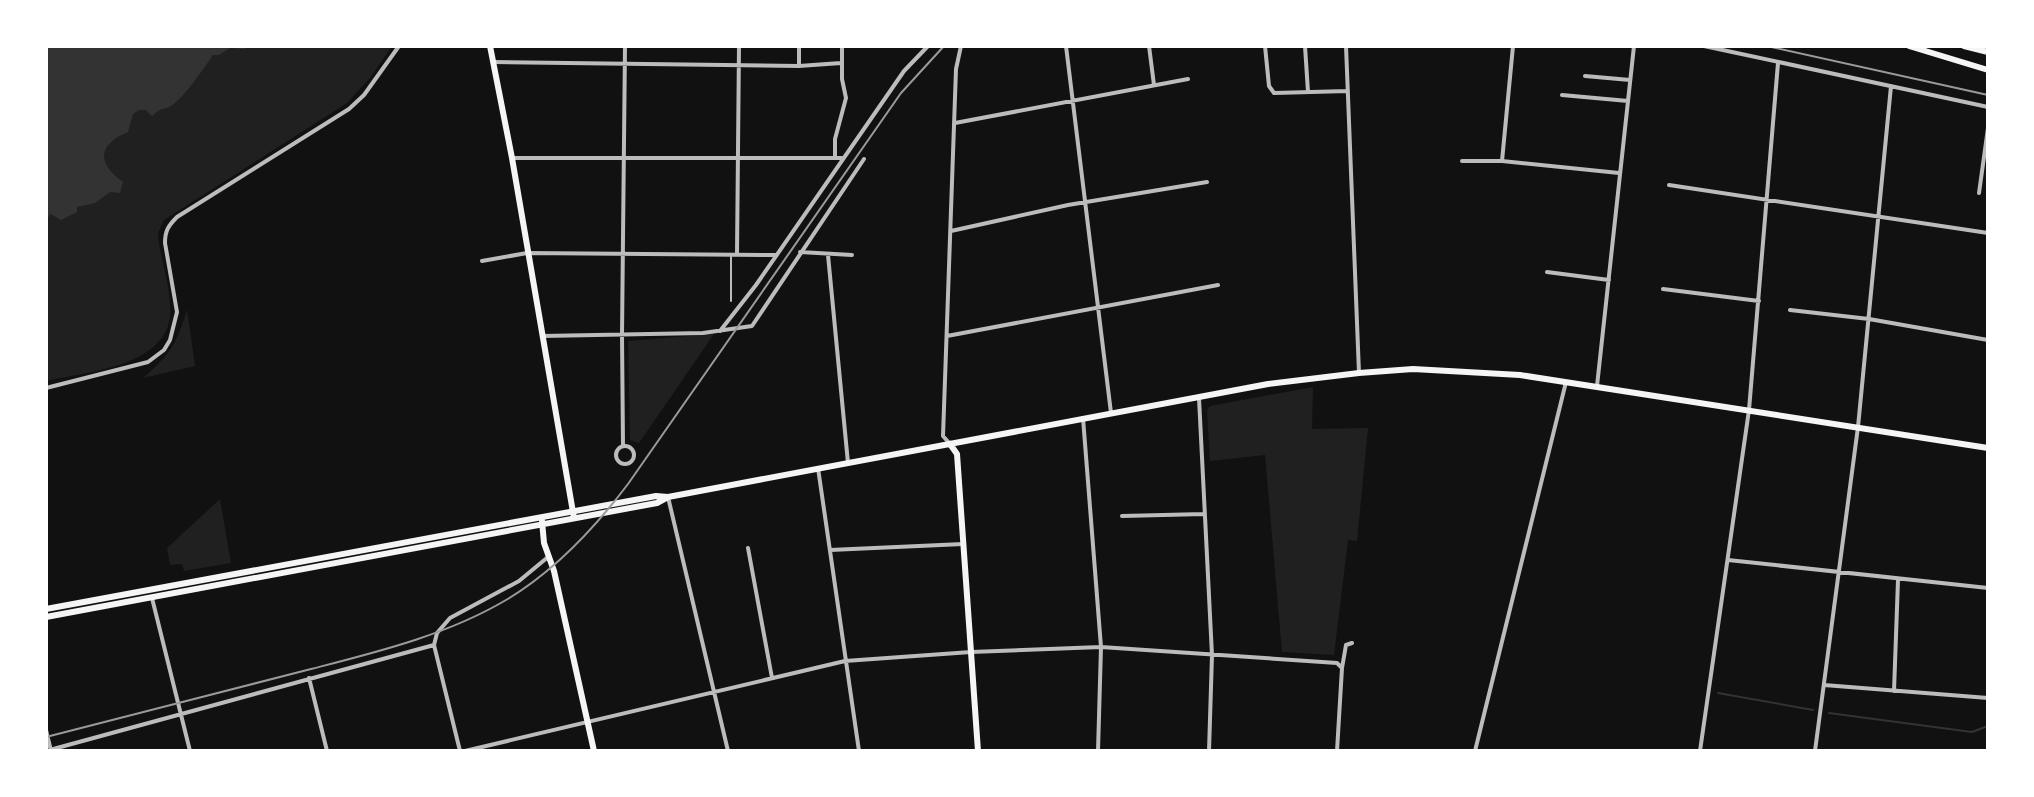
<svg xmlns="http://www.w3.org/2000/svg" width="2034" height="797" viewBox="0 0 2034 797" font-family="'Space Grotesk',sans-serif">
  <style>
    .green { fill: #202020 }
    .water { fill: #333 }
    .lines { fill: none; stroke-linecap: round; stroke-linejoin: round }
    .stream { stroke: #333; stroke-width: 2 }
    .service { stroke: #bcbcbc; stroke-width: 2 }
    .minor { stroke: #bcbcbc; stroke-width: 4 }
    .secondary { stroke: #f5f5f5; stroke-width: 6 }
    .primary { stroke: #f5f5f5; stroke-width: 6 }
    .rail { stroke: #9a9a9a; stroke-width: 2 }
  </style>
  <rect width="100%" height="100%" fill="#111"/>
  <!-- green -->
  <path class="green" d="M 46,46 L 392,46 L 370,78 L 347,103 L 164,220 L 158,233 L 159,243 C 163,266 172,294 170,317 C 164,367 85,372 46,381 Z
    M 187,309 L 195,366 L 143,378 C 169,356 178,342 187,309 Z
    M 714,334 L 639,443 L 630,440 L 628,341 Z
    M 1313,387 L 1312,429 L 1368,428 L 1357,541 L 1348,540 L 1334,655 L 1282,652 L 1265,455 L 1210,461 L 1207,410 L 1210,406 Z
    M 220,499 L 231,563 L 184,571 L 182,564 L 170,565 L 167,548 Z"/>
  <!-- water -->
  <path class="water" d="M 46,46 L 248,46 L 244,49 L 230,48 L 219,55 L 213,55 C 204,68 182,101 169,107 C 161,110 159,109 152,116 L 146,110 L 139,110 L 133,114 L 128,132 C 97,145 97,163 123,182 L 120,193 L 110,192 L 95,203 L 77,207 L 77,212 L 61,220 L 51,214 L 46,219 Z"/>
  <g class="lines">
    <!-- stream -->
    <path class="stream" d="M 1718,693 L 1813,710
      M 1829,713 L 1972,732 L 1988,726"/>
    <!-- service -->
    <path class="service" d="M 731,301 L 731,255"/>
    <!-- minor -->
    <path class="minor" d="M 1066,46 L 1111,413
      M 1149,46 L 1154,85
      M 1265,46 L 1269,86 L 1274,93 L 1348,91
      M 1305,46 L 1308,92
      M 1346,46 L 1359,373
      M 1704,46 L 1988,107
      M 493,62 L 799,66 L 841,63
      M 799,66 L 799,46
      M 1585,76 L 1630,80
      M 1562,95 L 1628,101
      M 955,123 L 1188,79
      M 512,158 L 842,158
      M 835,158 L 835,139 L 846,98 L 842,79 L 842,46
      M 1462,161 L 1502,161 L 1619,173
      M 1502,161 L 1513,46
      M 1669,185 L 1988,233
      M 1979,193 L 1988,128
      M 951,231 L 1068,205 L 1207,182
      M 800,252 L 852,255
      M 737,254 L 739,46
      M 828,255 L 848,463
      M 482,261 L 527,253 L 776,255
      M 1547,272 L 1609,280
      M 1663,289 L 1759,301
      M 1790,310 L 1869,319 L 1988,340
      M 720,331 L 756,285 L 904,71 L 928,46
      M 542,336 L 703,333 L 752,326 L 864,159
      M 947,336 L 1218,285
      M 1597,386 L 1634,46
      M 46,388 L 148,362 L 164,350 L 170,340 L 177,312 L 165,243 C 165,231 168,226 177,217 L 349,109 L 364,95 L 399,46
      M 1199,398 L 1212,655 L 1209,751
      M 1083,418 L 1101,647 L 1098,751
      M 950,444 L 943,436 L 956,69 L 961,46
      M 623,446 L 622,335 L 625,46
      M616 455a9 9 0 1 1 18 0a9 9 0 1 1-18 0Z
      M 818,468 L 859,751
      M 668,497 L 728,751
      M 1122,516 L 1204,514
      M 748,548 L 772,678
      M 830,550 L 963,544
      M 1728,560 L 1988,588
      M 152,598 L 190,751
      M 1342,668 L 1346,645 L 1352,643
      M 309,678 L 327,751
      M 1824,685 L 1988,698
      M 1894,691 L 1898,580
      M 46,730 L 51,751
      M 46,751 L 434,645
      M 460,751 L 434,645 L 437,633 L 450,618 L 519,581 L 548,557
      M 465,751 L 845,661 L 971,652 L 1101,647 L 1337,663 L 1342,668 L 1337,751
      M 1475,751 L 1566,382
      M 1700,751 L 1749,410 L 1778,63
      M 1815,751 L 1858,427 L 1891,86"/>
    <!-- secondary -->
    <path class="secondary" d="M 490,46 L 512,158 L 574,518"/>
    <!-- primary -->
    <path class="primary" d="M 1909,46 L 1988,70
      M 1964,46 L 1988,52
      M 950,444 L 957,454 L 978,751
      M 542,521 L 544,543 L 554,571 L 594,751
      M 46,609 L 656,496 L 668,497
      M 46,617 L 657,503 L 668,497 L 721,487 L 1268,384 L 1359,373 L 1413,369 L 1520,375 L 1988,448"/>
    <!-- rail -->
    <path class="rail" d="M 1767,46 L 1988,95
      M 46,737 C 134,714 223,692 311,669 C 377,652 447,635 506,600 C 555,571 594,529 628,484 L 901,93 L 944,46"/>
  </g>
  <!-- border -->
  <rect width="2034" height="797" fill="none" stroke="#ffffff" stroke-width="96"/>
</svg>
